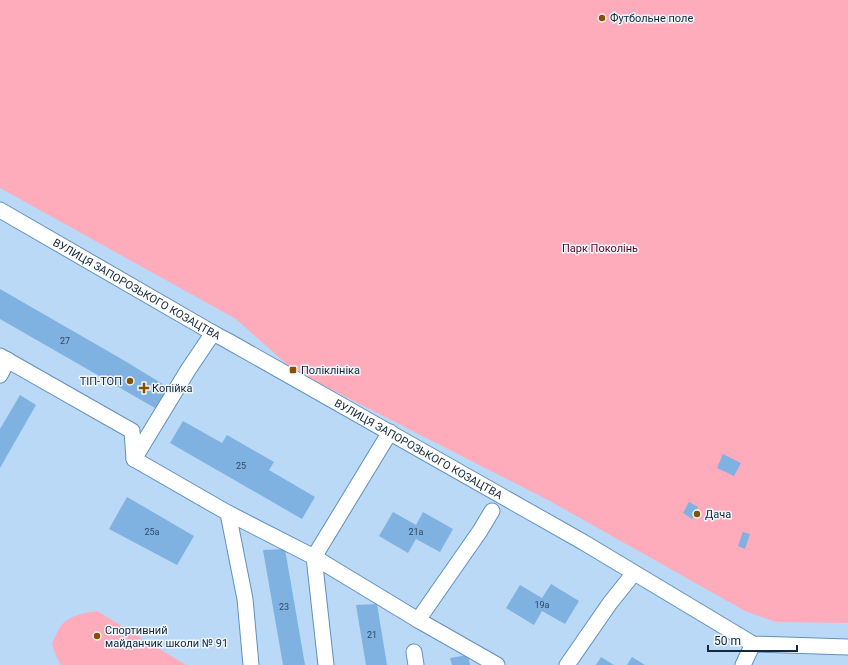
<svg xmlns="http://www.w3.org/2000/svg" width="848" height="665" viewBox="0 0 848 665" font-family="Roboto,sans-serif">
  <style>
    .green { fill: #feacbb }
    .building { fill: #7fb1e1 }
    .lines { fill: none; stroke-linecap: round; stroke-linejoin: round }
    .minor-casing { stroke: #6091bf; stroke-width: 17 }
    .minor { stroke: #fff; stroke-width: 15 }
    .poi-dot { fill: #875200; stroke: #f1f6fb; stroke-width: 1.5 }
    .labels { text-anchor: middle; stroke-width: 3; stroke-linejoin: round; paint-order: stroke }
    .number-label { font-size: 9px; fill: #2e4a64 }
    .poi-label { font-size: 11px; fill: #13283a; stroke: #f1f6fb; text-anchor: start }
    .park-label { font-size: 11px; fill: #530c23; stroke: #f1f6fb }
    .street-label { font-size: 11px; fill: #13283a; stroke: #f1f6fb }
  </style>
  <rect width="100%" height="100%" fill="#bad9f6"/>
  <!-- green -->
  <path class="green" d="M 0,0 L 848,0 L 848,623 L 776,622 L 745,611 L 548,500 L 293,370 L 236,319 L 0,188 Z
    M 97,611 L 186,665 L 61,665 L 56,656 L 52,644 C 54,639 56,634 59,629 C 66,616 83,613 97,611 Z"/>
  <!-- building -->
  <path class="building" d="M 0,289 L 125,361 L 174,391 L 162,412 L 0,319 Z
    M 20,395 L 36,405 L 0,468 L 0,429 Z
    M 183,421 L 222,443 L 227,435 L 274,462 L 269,470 L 315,497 L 302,519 L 170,443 Z
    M 723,454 L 741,463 L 734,476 L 717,468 Z
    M 127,497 L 194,536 L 177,565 L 109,529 Z
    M 689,502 L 698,507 L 692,519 L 683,513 Z
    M 393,512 L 416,525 L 423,512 L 453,529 L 440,552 L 416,539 L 408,553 L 379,536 Z
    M 743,532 L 750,534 L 745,549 L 738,546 Z
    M 285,549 L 305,665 L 283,665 L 263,550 Z
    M 551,584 L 579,601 L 565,624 L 542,611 L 534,625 L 506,608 L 520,585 L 542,598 Z
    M 377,604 L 387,665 L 366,665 L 356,605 Z
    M 468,655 L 470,665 L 452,665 L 450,658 Z
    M 601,657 L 614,665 L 596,665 Z
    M 632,657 L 645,665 L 627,665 Z"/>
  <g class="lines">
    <!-- minor casing -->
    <g class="minor-casing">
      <g id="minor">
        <path id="s1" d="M 0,210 L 213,333 L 228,341 L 583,542 L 753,644 L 848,647"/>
        <path d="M 0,356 L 132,431 L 134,459 L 188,370 L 213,333"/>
        <path d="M 0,375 L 8,360"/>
        <path d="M 390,432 L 314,557 L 418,620 L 497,665"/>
        <path d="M 134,459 L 228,513 L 314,557 L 326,665"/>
        <path d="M 228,513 L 245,599 L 251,665"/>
        <path d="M 418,620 L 480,531 L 492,511"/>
        <path d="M 414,652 L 416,665"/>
        <path d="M 567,665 L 610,603 L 634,573"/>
        <path d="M 743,665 L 753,644"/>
      </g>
    </g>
    <!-- minor -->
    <use href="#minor" class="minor"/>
  </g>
  <!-- markers -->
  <g class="poi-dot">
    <circle cx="602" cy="18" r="4"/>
    <rect x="289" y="366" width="8" height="8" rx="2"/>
    <circle cx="130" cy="381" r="4"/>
    <path d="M142 382h4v4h4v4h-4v4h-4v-4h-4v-4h4z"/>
    <circle cx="697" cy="514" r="4"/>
    <circle cx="97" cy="636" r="4"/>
  </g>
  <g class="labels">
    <!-- number labels -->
    <g class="number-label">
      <text x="65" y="344">27</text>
      <text x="241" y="469">25</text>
      <text x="152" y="535">25а</text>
      <text x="416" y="535">21а</text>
      <text x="542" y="608">19а</text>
      <text x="284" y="610">23</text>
      <text x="372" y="638">21</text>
    </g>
    <!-- poi labels -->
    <g class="poi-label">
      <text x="610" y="22">Футбольне поле</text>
      <text x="301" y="374">Поліклініка</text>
      <text x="122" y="385" text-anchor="end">ТІП-ТОП</text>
      <text x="152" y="392">Копійка</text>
      <text x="705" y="518">Дача</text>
      <text x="105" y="634">Спортивний<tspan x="105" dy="13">майданчик школи № 91</tspan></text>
    </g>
    <!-- park labels -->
    <g class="park-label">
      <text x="600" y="252">Парк Поколінь</text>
    </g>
    <!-- street labels -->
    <g class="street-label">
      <text dy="4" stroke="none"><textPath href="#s1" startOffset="158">ВУЛИЦЯ ЗАПОРОЗЬКОГО КОЗАЦТВА</textPath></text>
      <text dy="4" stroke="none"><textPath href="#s1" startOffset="482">ВУЛИЦЯ ЗАПОРОЗЬКОГО КОЗАЦТВА</textPath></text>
    </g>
  </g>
  <!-- scale -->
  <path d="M708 645v6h89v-6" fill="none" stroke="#13283a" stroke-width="2"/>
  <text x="714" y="645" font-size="12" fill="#13283a" stroke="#f1f6fb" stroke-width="3" paint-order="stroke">50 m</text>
</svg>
